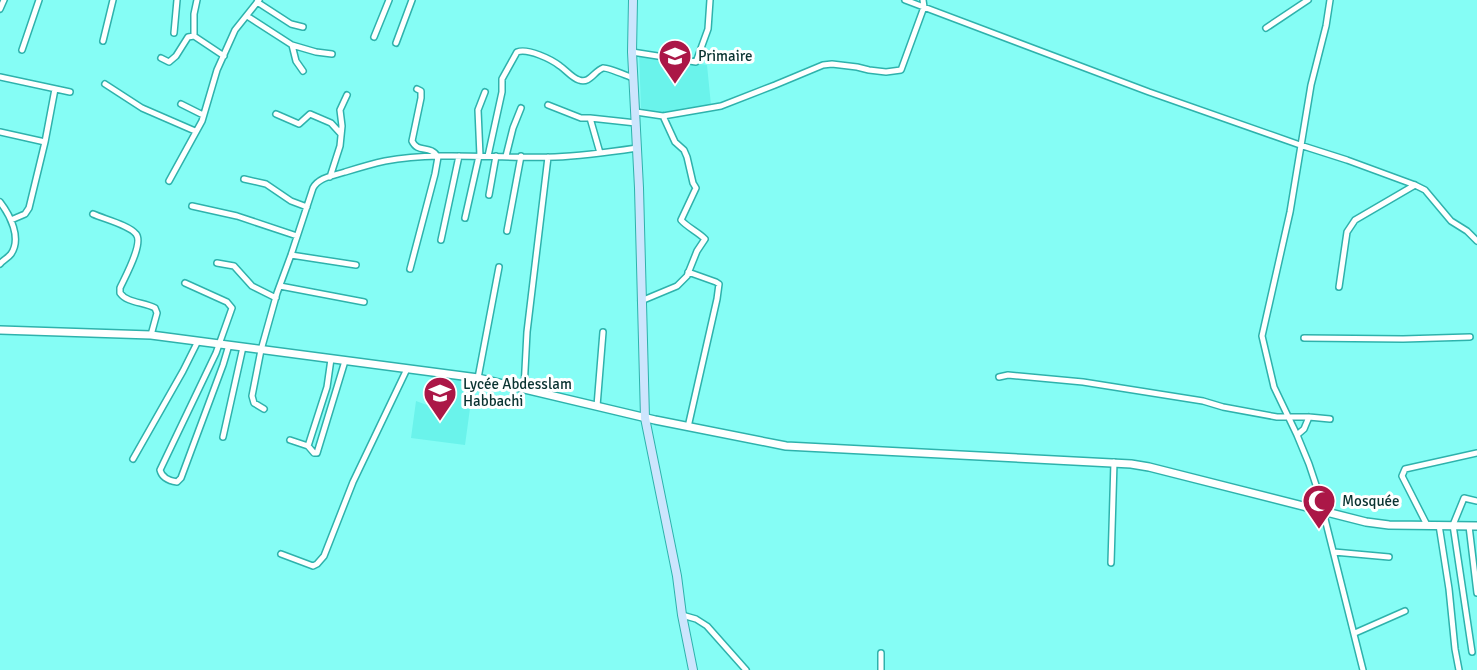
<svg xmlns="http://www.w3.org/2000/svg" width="1477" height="670" viewBox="0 0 1477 670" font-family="Signika,sans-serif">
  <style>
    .built { fill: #6af3eb }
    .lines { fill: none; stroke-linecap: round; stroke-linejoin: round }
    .minor-casing { stroke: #2eb2ac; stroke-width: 8 }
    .tertiary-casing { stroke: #2eb2ac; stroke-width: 10 }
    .secondary-casing { stroke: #2eb2ac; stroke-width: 10 }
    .minor { stroke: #fff; stroke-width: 5 }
    .tertiary { stroke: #fff; stroke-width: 7 }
    .secondary { stroke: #cce5fd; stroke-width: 8 }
    .labels { text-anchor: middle; stroke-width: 6; stroke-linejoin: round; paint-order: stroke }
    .poi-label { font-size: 15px; fill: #0a3331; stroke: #fff; text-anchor: start }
  </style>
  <rect width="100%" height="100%" fill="#85fdf5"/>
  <!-- built -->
  <path class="built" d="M 639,54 L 707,65 L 711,105 L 663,116 L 641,108 Z
    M 431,373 L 474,379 L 465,445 L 411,438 L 416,401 L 427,405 Z"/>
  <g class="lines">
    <!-- minor casing -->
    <g class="minor-casing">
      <path id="minor" d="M 905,0 L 1149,92 L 1300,145 L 1347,160 L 1415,185 L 1425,190 L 1451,221 L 1467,231 L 1477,241
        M 1330,0 L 1326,26 L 1311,85 L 1290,212 L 1262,336 L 1274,387 L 1297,435 L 1309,464 L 1325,512 L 1325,519 L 1363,670
        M 257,2 L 291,24 L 303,27
        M 0,9 L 4,0
        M 247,16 L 292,45 L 296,61 L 303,71
        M 1266,28 L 1308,0
        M 174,33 L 177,0
        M 194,36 L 194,14 L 197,0
        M 374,37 L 389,0
        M 103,41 L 113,0
        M 396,43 L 412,0
        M 292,45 L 316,52 L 332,54
        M 22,50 L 39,0
        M 632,52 L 696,62 L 708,29 L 710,0
        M 161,58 L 169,62 L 176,56 L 188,37 L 194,36 L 224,56
        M 0,77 L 70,92
        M 105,84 L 142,108 L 195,131
        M 181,104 L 203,115
        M 548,105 L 581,118 L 590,118
        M 636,112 L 663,116 L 721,106 L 775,85 L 823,65 L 832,64 L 857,67 L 869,70 L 886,72 L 901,70 L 924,7 L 923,0
        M 276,114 L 299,124 L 310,114 L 331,123 L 341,134
        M 0,132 L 45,142
        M 600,153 L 590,118 L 636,123
        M 480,156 L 478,110 L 485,92
        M 488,156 L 502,92 L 502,79 L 517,52 C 528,48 551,59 560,66 C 566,70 572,78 579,80 C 590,84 594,71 603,68 C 607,67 627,76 633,78
        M 506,156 L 513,128 L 521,108
        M 330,177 L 340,146 L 342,126 L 340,110 L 347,95
        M 244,179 L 266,184 L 291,201 L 307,207
        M 169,181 L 202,121 L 217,70 L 235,30 L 259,0
        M 489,195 L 496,156
        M 0,202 C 10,215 22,238 11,254 C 8,258 3,260 0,264
        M 192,206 L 237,216 L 297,236
        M 93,214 C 104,219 129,225 136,234 C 144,243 125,277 120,288 L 120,293 C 127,303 144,302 155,308 L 157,313 L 151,335
        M 465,218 L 479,156
        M 11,220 L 25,214 L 29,208 L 45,142 L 55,89
        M 507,231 L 521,156
        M 441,240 L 459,156
        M 291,255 L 356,265
        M 217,263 L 234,266 L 252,286 L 276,298
        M 410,269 L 435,174 L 438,157 C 430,144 418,154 412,141 L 421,98 L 421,91 L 417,89
        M 185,283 L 227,302 L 232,308 L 216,353 L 160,470 C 162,478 170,481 177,482 L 181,478 L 223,365 L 229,345
        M 280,286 L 364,302
        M 1339,287 L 1347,232 L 1355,220 L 1415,185
        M 641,301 L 677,286 L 687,276 L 697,251 L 705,239 C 698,232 687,227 681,220 L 696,188 L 693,183 L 687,157 L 684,150 L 675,142 L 663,116
        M 1304,338 L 1403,339 L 1470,337
        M 999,377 L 1008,375 L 1083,382 L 1203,401 L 1223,407 L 1277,417 L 1309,417 L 1330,419
        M 478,378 L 499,267
        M 524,389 L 527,332 L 548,157
        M 597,406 L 603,332
        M 264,409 L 254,403 L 252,396 L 261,350 L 277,293 L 291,255 L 313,188 C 319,177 333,176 345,172 C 358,168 371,164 385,161 C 441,151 498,159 555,157 C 582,156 610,152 637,148
        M 688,427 L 717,299 L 719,284 L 716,282 L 688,272
        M 1297,435 L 1304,429 L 1309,417
        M 223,437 L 243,347
        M 290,440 L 308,446 L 314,453 L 317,453 L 345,361
        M 308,446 L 327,387 L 331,359
        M 133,459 L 183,371 L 198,341
        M 1427,525 L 1402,476 L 1405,469 L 1477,453
        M 1439,525 L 1449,589 L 1455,649 L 1459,670
        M 1469,526 L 1477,593
        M 1334,552 L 1389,557
        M 281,554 L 313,566 L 317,564 L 324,556 L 353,482 L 407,369
        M 1111,563 L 1114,462
        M 682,615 L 696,619 L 707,626 L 746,670
        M 1355,633 L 1405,611
        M 1472,652 L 1453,525 L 1464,498 L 1477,501
        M 881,653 L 881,670"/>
    </g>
    <!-- tertiary casing -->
    <g class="tertiary-casing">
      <path id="tertiary" d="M 0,330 L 151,335 L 478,378 L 655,420 L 786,446 L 1131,464 L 1149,467 L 1366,522 L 1389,525 L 1477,526"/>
    </g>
    <!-- secondary casing -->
    <g class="secondary-casing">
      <path id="secondary" d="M 633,0 L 632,52 L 639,188 L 645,418 L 677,576 L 682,615 L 693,670"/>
    </g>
    <!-- minor -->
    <use href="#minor" class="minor"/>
    <!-- tertiary -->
    <use href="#tertiary" class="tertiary"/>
    <!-- secondary -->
    <use href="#secondary" class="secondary"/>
  </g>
  <!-- icons -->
  <defs>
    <g id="school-pin" transform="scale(1.725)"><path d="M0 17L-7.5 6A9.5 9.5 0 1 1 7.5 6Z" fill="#ab1747" stroke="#fff"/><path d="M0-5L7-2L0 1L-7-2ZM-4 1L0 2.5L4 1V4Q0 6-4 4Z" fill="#fff"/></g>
    <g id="mosque-pin" transform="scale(1.725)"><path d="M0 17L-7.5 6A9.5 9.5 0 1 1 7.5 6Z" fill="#ab1747" stroke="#fff"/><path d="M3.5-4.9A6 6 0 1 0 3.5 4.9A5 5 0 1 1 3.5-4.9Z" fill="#fff"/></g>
  </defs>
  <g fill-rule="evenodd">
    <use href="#school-pin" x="675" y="56"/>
    <use href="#school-pin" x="440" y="393"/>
    <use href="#mosque-pin" x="1319" y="501"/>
  </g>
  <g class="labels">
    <!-- poi labels -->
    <g class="poi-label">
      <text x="698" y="61">Primaire</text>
      <text x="463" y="389">Lycée Abdesslam<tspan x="463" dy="17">Habbachi</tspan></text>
      <text x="1342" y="506">Mosquée</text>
    </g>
  </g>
</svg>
